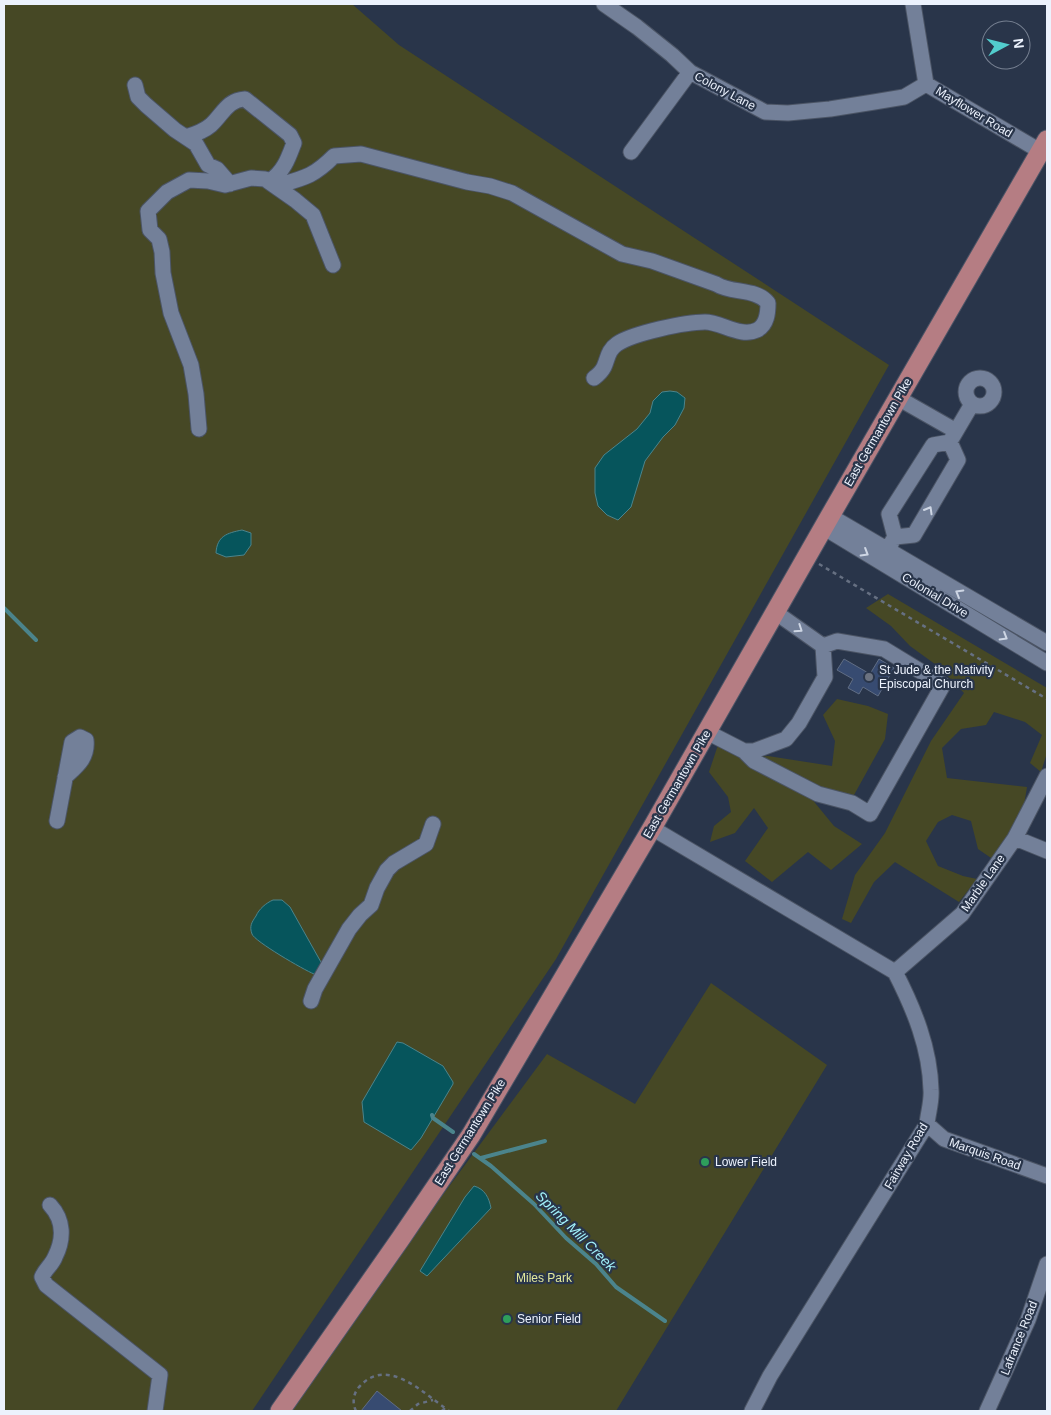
<svg xmlns="http://www.w3.org/2000/svg" width="1051" height="1415" viewBox="0 0 1051 1415" font-family="Arial,sans-serif">
  <style>
    .green { fill: #464825 }
    .water { fill: #06555c; stroke: #4b848c }
    .lines { fill: none; stroke-linecap: round; stroke-linejoin: round }
    .stream { stroke: #4b848c; stroke-width: 4 }
    .building { fill: #374b71; stroke: #606d84 }
    .minor-casing { stroke: #4b5465; stroke-width: 17 }
    .major-casing { stroke: #4b5465; stroke-width: 21 }
    .path { stroke: #667082; stroke-width: 2.5; stroke-dasharray: 4 4; stroke-linecap: butt }
    .minor { stroke: #738099; stroke-width: 15 }
    .major { stroke: #b57d83; stroke-width: 19 }
    .oneway { stroke: #ced6e4 }
    .worship-dot { fill: #6b7280; stroke: #29354a; stroke-width: 2 }
    .leisure-dot { fill: #2e9e5b; stroke: #29354a; stroke-width: 2 }
    .labels { text-anchor: middle; stroke-width: 4.5; stroke-linejoin: round; paint-order: stroke }
    .street-label { font-size: 12px; fill: #ecf2fd; stroke: #29354a }
    .poi-label { font-size: 12px; fill: #ecf2fd; stroke: #29354a; text-anchor: start }
    .park-label { font-size: 12px; fill: #e3e99c; stroke: #29354a }
    .water-label { font-size: 14px; font-style: italic; fill: #a3f3fc; stroke: #29354a }
  </style>
  <rect width="100%" height="100%" fill="#29354a"/>
  <!-- green -->
  <path class="green" d="M 4,4 L 352,4 L 399,45 L 889,365 L 556,959 L 252,1411 L 4,1411 Z
    M 888,594 L 1047,688 L 1047,753 L 1041,772 L 1030,763 L 1042,735 L 1025,722 L 994,712 L 986,725 L 961,729 L 942,748 L 947,778 L 1027,787 L 1023,811 L 994,860 L 978,849 L 971,821 L 952,815 L 938,822 L 926,841 L 938,866 L 963,876 L 977,879 L 959,902 L 895,862 L 874,882 L 851,923 L 842,919 L 855,875 L 885,833 L 931,741 L 964,693 L 939,667 L 910,646 L 891,626 L 866,608 Z
    M 837,699 L 868,706 L 888,714 L 885,739 L 849,804 L 811,798 L 834,826 L 862,844 L 831,870 L 808,852 L 772,882 L 745,861 L 768,828 L 754,808 L 735,833 L 710,842 L 714,826 L 731,812 L 728,797 L 709,772 L 719,742 L 742,759 L 768,756 L 832,766 L 835,741 L 823,715 Z
    M 711,983 L 827,1065 L 616,1411 L 283,1411 L 547,1054 L 635,1104 Z"/>
  <!-- water -->
  <path class="water" d="M 670,391 L 677,392 L 685,398 L 684,408 L 675,425 L 663,437 L 645,461 L 631,507 L 618,520 L 607,515 L 598,506 L 595,493 L 595,468 L 604,455 L 637,429 L 650,413 L 653,401 L 662,392 Z
    M 242,530 L 251,533 L 251,545 L 244,555 L 226,557 L 216,553 C 217,536 227,533 242,530 Z
    M 273,900 L 282,900 L 290,907 L 322,964 L 318,971 L 314,974 C 304,970 254,941 252,934 C 249,926 252,922 256,916 C 259,909 266,903 273,900 Z
    M 397,1042 L 403,1043 L 443,1066 L 453,1082 L 453,1084 L 421,1138 L 411,1150 L 364,1122 L 362,1102 Z
    M 474,1186 C 485,1189 489,1198 491,1208 L 427,1276 L 420,1271 L 465,1197 Z"/>
  <g class="lines">
    <!-- stream -->
    <path class="stream" d="M 4,608 L 36,640
      M 432,1115 L 433,1118 L 453,1132
      M 474,1154 L 491,1166 L 534,1204 L 566,1238 L 596,1264 L 616,1287 L 665,1321
      M 481,1158 L 545,1141"/>
  </g>
  <!-- building -->
  <path class="building" d="M 844,659 L 870,674 L 879,659 L 894,668 L 878,696 L 863,687 L 859,694 L 848,688 L 853,679 L 837,670 Z
    M 377,1391 L 402,1411 L 361,1411 Z"/>
  <g class="lines">
    <!-- minor casing -->
    <g class="minor-casing">
      <path id="minor" d="M 604,4 L 637,27 L 672,55 L 690,72 L 765,112 L 788,113 L 830,109 L 874,102 L 904,97 L 926,84
        M 913,4 L 926,84 L 1040,151
        M 135,85 L 138,97 L 146,105 L 175,130 L 196,144 L 208,165 L 217,169 L 230,184
        M 186,137 C 196,134 204,131 211,125 C 223,114 227,100 245,99 L 290,135 L 294,143 C 288,159 284,171 270,181
        M 631,152 L 690,72
        M 276,186 C 304,178 313,177 334,156 L 361,154 L 467,182 L 490,186 L 512,193 L 622,254 L 652,261 L 716,284 C 732,294 756,288 768,303 C 768,313 767,325 757,330 C 741,338 721,322 705,322 C 686,322 633,333 617,344 C 608,350 608,358 604,367 C 602,371 598,375 594,378
        M966 392a14 14 0 1 1 28 0a14 14 0 1 1-28 0Z
        M 898,398 L 956,431
        M 199,429 L 196,394 L 191,365 L 171,313 L 163,273 L 162,252 L 159,239 L 150,230 L 148,211 L 167,192 L 189,180 L 208,181 L 225,185 L 251,178 L 265,179 L 295,200 L 313,215 L 333,265
        M 952,438 L 972,404
        M 830,516 L 1047,643
        M 823,527 L 1047,663
        M 887,550 L 895,537 L 889,514 L 933,445 L 950,442 L 958,460 L 914,535 L 895,537
        M 775,612 L 823,646
        M 707,732 L 744,751 L 754,761 L 818,794 L 852,803 L 870,814 L 943,685 L 884,649 L 837,641 L 823,646
        M 744,751 L 754,751 L 786,739 L 799,723 L 825,677 L 823,646
        M 57,821 L 72,742 L 80,737 L 86,740 C 88,758 77,766 65,777
        M 652,828 L 895,972 C 914,1009 930,1048 931,1090 C 932,1101 928,1113 927,1124 L 770,1376 L 752,1411
        M 1015,838 L 1047,851
        M 895,972 L 962,914 L 1015,838 L 1047,776
        M 311,1001 L 315,989 L 349,929 L 360,915 L 371,905 L 377,888 L 387,870 L 394,863 L 426,844 L 433,824
        M 927,1124 L 944,1139 L 1047,1176
        M 50,1205 C 64,1220 64,1239 55,1257 C 52,1265 45,1269 42,1277 L 46,1285 L 160,1375 L 155,1411
        M 987,1411 L 1028,1320 L 1047,1264"/>
    </g>
    <!-- major casing -->
    <g class="major-casing">
      <path id="major" d="M 280,1411 L 401,1238 L 471,1135 L 652,828 L 830,516 L 1047,140"/>
    </g>
    <!-- path -->
    <path class="path" d="M 819,564 L 1047,699
      M 356,1411 C 352,1403 353,1393 360,1386 C 387,1357 421,1391 445,1408
      M 410,1411 L 418,1404 L 433,1400
      M 442,1411 L 445,1408 L 449,1411"/>
    <!-- minor -->
    <use href="#minor" class="minor"/>
    <!-- major -->
    <use href="#major" class="major"/>
  </g>
  <!-- one-way arrows -->
  <defs><path id="oneway-chevron" d="M-2-3.5L2.5 0L-2 3.5" fill="none" stroke-width="1.6" stroke-linecap="round" stroke-linejoin="round" transform="scale(1.25)"/></defs>
  <g class="oneway">
    <use href="#oneway-chevron" transform="translate(929 510) rotate(-60)"/>
    <use href="#oneway-chevron" transform="translate(865 553) rotate(31)"/>
    <use href="#oneway-chevron" transform="translate(959 593) rotate(-150)"/>
    <use href="#oneway-chevron" transform="translate(799 629) rotate(34)"/>
    <use href="#oneway-chevron" transform="translate(1004 637) rotate(31)"/>
  </g>
  <!-- markers -->
  <circle class="worship-dot" cx="869" cy="677" r="5"/>
  <g class="leisure-dot">
    <circle cx="705" cy="1162" r="5"/>
    <circle cx="507" cy="1319" r="5"/>
  </g>
  <g class="labels">
    <!-- street labels -->
    <g class="street-label">
      <text transform="translate(725 91) rotate(28)" y="4">Colony Lane</text>
      <text transform="translate(974 112) rotate(31)" y="4">Mayflower Road</text>
      <text transform="translate(878 432) rotate(-60)" y="4">East Germantown Pike</text>
      <text transform="translate(935 595) rotate(31)" y="4">Colonial Drive</text>
      <text transform="translate(677 784) rotate(-60)" y="4">East Germantown Pike</text>
      <text transform="translate(983 883) rotate(-55)" y="4">Marble Lane</text>
      <text transform="translate(470 1132) rotate(-58)" y="4">East Germantown Pike</text>
      <text transform="translate(985 1154) rotate(19)" y="4">Marquis Road</text>
      <text transform="translate(906 1156) rotate(-60)" y="4">Fairway Road</text>
      <text transform="translate(1019 1338) rotate(-68)" y="4">Lafrance Road</text>
    </g>
    <!-- poi labels -->
    <g class="poi-label">
      <text x="879" y="674">St Jude &amp; the Nativity<tspan x="879" dy="14">Episcopal Church</tspan></text>
      <text x="715" y="1166">Lower Field</text>
      <text x="517" y="1323">Senior Field</text>
    </g>
    <!-- park labels -->
    <g class="park-label">
      <text x="544" y="1282">Miles Park</text>
    </g>
    <!-- water labels -->
    <g class="water-label">
      <text transform="translate(576 1231) rotate(45)" y="5">Spring Mill Creek</text>
    </g>
  </g>
  <!-- border -->
  <rect width="1051" height="1415" fill="none" stroke="#ecf2fd" stroke-width="10"/>
  <!-- north arrow -->
  <g transform="translate(1006 45) rotate(83)"><circle r="24" fill="#29354a" stroke="#778192"/>
  <path d="M0-4L9 19L0 12L-9 19Z" fill="#52cdcd"/>
  <text y="-8" font-size="14" font-weight="bold" text-anchor="middle" fill="#ecf2fd">N</text>
  </g>
</svg>
